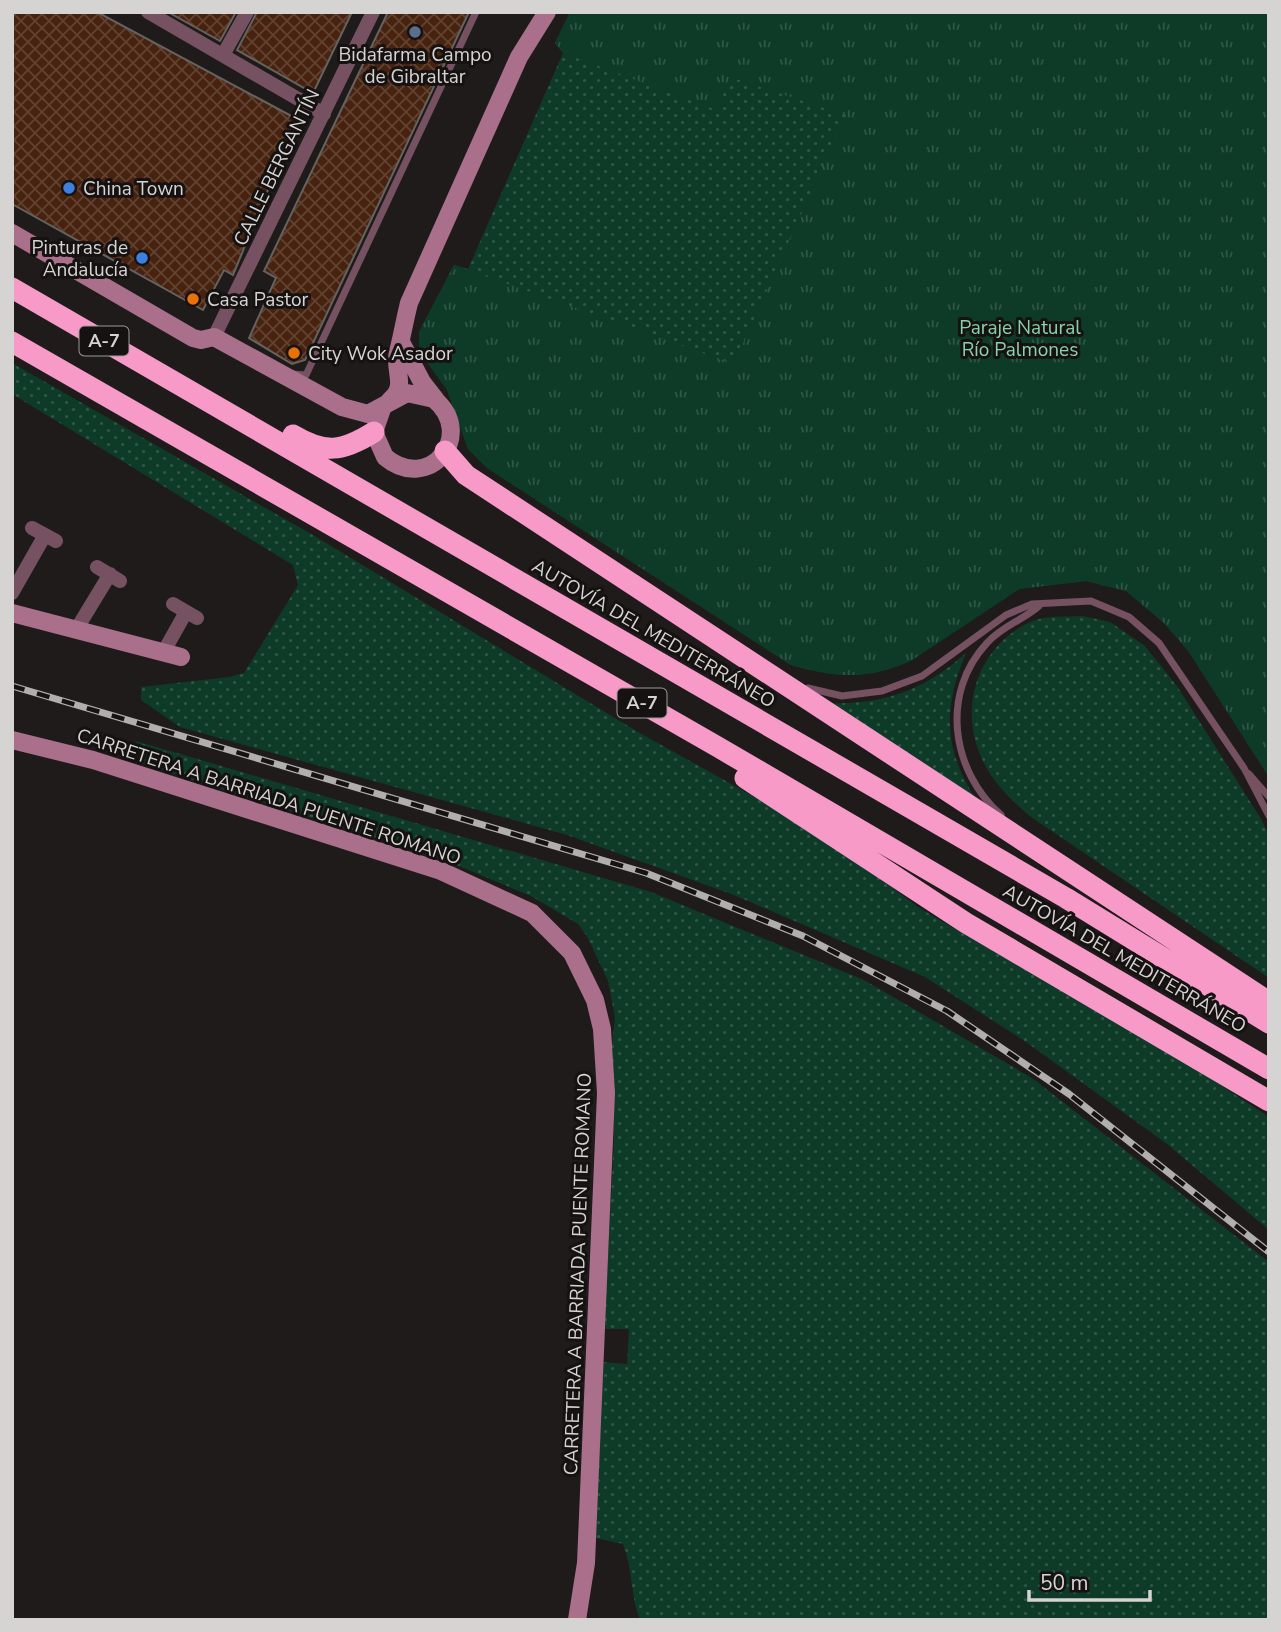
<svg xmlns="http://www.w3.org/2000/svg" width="1281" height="1632" viewBox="0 0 1281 1632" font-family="'Nunito Sans',sans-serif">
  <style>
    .grass { fill: url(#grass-dots) }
    .park { fill: url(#park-tufts) }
    .building { fill: url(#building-cross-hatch); stroke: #656260; stroke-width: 2 }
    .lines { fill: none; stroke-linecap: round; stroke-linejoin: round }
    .lane { stroke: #765162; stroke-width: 7 }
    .street { stroke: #765162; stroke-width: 14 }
    .secondary { stroke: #aa6f8b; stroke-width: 18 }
    .highway { stroke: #f79ac7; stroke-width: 21 }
    .rail-casing { stroke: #b1afae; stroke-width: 7 }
    .rail { stroke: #151211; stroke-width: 4.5; stroke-dasharray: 13; stroke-linecap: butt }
    .service-dot { fill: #5c6f8a; stroke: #151211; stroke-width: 2.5 }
    .shop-dot { fill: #3f7fe0; stroke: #151211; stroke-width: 2.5 }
    .food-dot { fill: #e8710a; stroke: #151211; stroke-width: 2.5 }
    .labels { text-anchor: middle; stroke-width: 6; stroke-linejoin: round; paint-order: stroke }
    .shield { fill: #151211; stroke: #9c9a99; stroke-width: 2 }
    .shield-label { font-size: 18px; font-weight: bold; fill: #d6d4d3 }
    .poi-label { font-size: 19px; fill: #d6d4d3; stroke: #151211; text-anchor: start }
    .street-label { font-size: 19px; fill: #d6d4d3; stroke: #151211 }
    .park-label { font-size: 19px; fill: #88d2ab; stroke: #151211 }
  </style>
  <defs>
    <pattern id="grass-dots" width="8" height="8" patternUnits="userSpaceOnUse" patternTransform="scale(1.75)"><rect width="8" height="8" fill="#0d3b27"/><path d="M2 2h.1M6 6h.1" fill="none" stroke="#305645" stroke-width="1.8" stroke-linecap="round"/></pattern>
    <pattern id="park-tufts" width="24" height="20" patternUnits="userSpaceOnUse" patternTransform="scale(1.75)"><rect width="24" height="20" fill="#0d3b27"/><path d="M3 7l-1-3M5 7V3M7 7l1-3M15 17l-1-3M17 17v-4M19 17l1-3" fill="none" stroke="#305645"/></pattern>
    <pattern id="building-cross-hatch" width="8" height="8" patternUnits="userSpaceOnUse" patternTransform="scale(1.75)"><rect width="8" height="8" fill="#47230f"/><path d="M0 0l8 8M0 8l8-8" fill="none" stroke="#614231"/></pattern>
  </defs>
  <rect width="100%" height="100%" fill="#1e1b1a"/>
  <!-- grass -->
  <path class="grass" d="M 570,12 L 1269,12 L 1269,777 L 1189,652 L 1164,623 L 1126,591 L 1086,581 L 1019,589 L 912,660 C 870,680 835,678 791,665 L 487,468 L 468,449 L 447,390 L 419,351 L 419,332 L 454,265 L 468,269 L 563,53 L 555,43 Z
    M 12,363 L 318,538 L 638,732 L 812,829 L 921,909 L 1199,1071 L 1269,1117 L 1269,1230 L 1167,1144 L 1026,1042 L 925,977 L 734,895 L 567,835 L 180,727 L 141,700 L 141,687 L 229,677 L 244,673 L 298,585 L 293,565 L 12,394 Z
    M 1083,616 L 1110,622 L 1145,646 L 1177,686 L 1261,819 L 1269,835 L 1269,978 L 1031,817 C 1012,801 994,784 983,761 C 957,709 977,647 1030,622 C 1046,615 1067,617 1083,616 Z
    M 966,653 C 943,709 943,747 976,800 L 828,703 C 883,705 925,690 966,653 Z
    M 136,741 L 651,892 L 864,980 L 1032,1078 L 1269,1262 L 1269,1620 L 640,1620 C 630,1595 633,1569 623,1544 L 596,1538 L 603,1362 L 627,1364 L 629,1329 L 604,1329 L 614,1140 L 612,1044 L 615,1017 L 608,981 L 588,938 L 578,924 L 531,896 L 442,859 L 134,761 L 127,757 L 128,748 Z"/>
  <!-- park -->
  <path class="park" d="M 570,12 L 1269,12 L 1269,777 L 1189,652 L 1164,623 L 1126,591 L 1086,581 L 1019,589 L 912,660 C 870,680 835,678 791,665 L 487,468 L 468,449 L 447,390 L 419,351 L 419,332 L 454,265 L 734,364 L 845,115 L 730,77 L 717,110 L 563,53 L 555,43 Z"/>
  <!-- building -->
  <path class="building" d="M 12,12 L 97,12 L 297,119 L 233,275 L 224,270 L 203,310 L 12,204 Z
    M 168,12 L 236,12 L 220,41 Z
    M 257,12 L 352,12 L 313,93 L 237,50 Z
    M 388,12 L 469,12 L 305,360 L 292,364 L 249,338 L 276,278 L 264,271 Z"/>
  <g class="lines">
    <!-- lane -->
    <path class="lane" d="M 292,374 L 306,375 L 476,12
      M 808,688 L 842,696 L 882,691 L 922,676 L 1006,615 L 1032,604 L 1091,601 L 1129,617 L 1159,643 L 1244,768 L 1269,816
      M 1249,774 L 1269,797
      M 1001,815 C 951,771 940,693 987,643 C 1002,626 1023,620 1039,606"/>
    <!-- street -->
    <path class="street" d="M 148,12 L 324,114
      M 223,55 L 247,12
      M 214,337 L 373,12
      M 32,528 L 56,541
      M 97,567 L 120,581
      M 12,593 L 45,535
      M 173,604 L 197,618
      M 76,630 L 110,574
      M 163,653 L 186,612"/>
    <!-- secondary -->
    <path class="secondary" d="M 12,233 L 193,338 L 201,340 L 214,337 L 342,407 L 368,414 L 407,393 L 434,399 C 477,435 429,494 385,457 L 374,432 L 383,406
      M 402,344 L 422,382 L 436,400
      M 390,400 C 408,386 393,370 398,352 C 402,336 405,319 409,303 L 519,57 L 547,12
      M 12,613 L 181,657
      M 12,740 L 93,760 L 441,871 L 532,913 L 572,953 L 595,1000 L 602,1029 L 606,1093 L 586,1563 L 577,1620"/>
    <!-- highway -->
    <path class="highway" d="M 12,288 L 1066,898 L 1269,1023
      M 12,342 L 718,747 L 1269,1069
      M 293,435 C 325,454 342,452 374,432
      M 445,451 L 466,475 L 1269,1002
      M 745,778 L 966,923 L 1269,1101"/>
    <!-- rail casing -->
    <g class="rail-casing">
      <path id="rail" d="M 12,686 L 646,873 L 803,936 L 947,1011 L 1069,1094 L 1269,1252"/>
    </g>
    <!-- rail -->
    <use href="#rail" class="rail"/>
  </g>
  <!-- markers -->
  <circle class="service-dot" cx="415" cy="32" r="7"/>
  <g class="shop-dot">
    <circle cx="69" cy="188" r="7"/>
    <circle cx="142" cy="258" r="7"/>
  </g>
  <g class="food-dot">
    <circle cx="193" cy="299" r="7"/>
    <circle cx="294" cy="353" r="7"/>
  </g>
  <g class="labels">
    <!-- shield labels -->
    <g class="shield">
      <rect x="79.5" y="326.5" width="49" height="29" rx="5"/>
      <rect x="617.5" y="688.5" width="49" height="29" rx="5"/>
    </g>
    <g class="shield-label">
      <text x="104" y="347">A-7</text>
      <text x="642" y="709">A-7</text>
    </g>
    <!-- poi labels -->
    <g class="poi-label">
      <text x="415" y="61" text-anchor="middle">Bidafarma Campo<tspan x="415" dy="22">de Gibraltar</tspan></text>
      <text x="83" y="195">China Town</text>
      <text x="128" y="254" text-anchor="end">Pinturas de<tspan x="128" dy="22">Andalucía</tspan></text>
      <text x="207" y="306">Casa Pastor</text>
      <text x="308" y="360">City Wok Asador</text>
    </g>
    <!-- street labels -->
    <g class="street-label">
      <text transform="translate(276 167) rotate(-64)" y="7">CALLE BERGANTÍN</text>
      <text transform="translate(654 633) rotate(30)" y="7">AUTOVÍA DEL MEDITERRÁNEO</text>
      <text transform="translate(269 796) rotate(18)" y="7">CARRETERA A BARRIADA PUENTE ROMANO</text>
      <text transform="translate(1125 958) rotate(30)" y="7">AUTOVÍA DEL MEDITERRÁNEO</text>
      <text transform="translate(577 1274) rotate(-88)" y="7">CARRETERA A BARRIADA PUENTE ROMANO</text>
    </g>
    <!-- park labels -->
    <g class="park-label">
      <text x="1020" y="334">Paraje Natural<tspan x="1020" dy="22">Río Palmones</tspan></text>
    </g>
  </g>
  <!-- border -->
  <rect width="1281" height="1632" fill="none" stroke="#d6d4d3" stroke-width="28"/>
  <!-- scale -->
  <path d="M1029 1590v10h121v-10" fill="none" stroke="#d6d4d3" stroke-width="3.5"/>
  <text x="1040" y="1590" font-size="21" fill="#d6d4d3" stroke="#151211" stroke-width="5" paint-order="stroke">50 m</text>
</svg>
